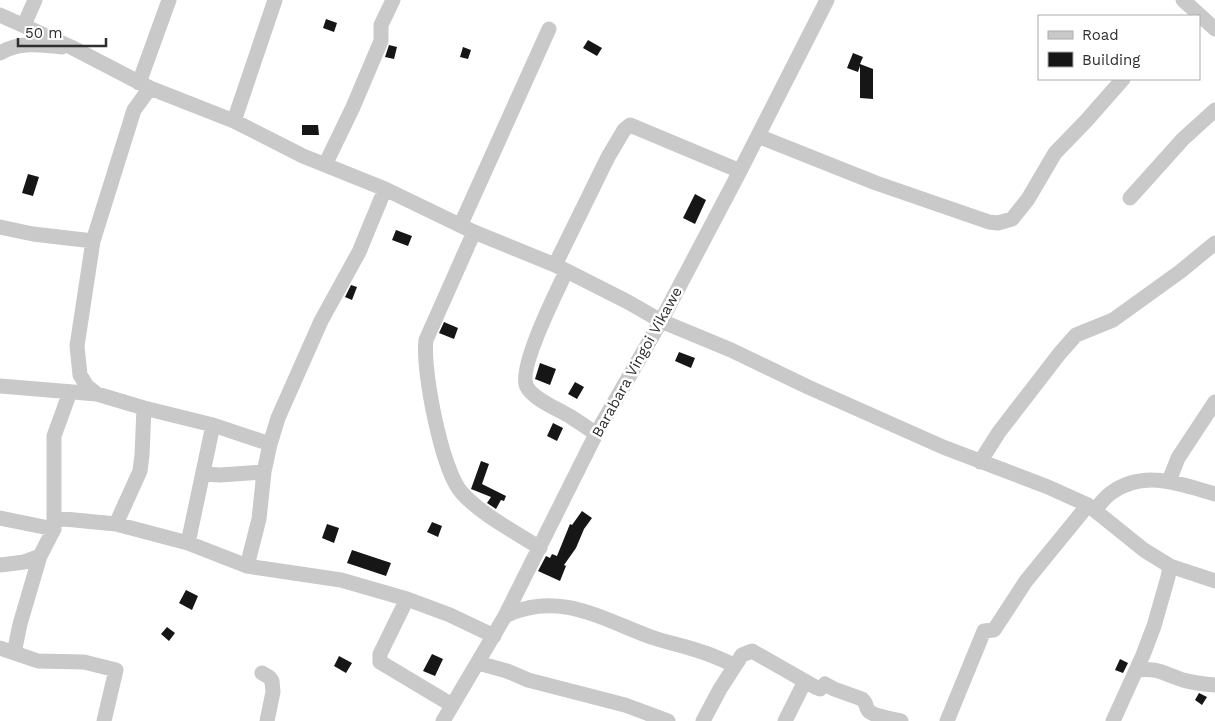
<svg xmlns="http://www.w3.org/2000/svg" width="1215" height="721" viewBox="0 0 1215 721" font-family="'Work Sans',sans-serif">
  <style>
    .building { fill: #161616 }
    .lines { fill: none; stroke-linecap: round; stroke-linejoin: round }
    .minor { stroke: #c9c9c9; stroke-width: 15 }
    .labels { text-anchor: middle; stroke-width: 5; stroke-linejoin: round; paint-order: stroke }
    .street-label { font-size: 15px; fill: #2f2f2f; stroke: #fff }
  </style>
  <rect width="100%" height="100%" fill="#fff"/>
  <!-- building -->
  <path class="building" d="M 326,19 L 337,23 L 334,32 L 323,28 Z
    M 588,40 L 602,48 L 597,56 L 583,48 Z
    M 389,45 L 397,47 L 394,59 L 385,57 Z
    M 463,47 L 471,50 L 468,59 L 460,57 Z
    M 853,53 L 863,57 L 860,64 L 873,69 L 873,99 L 860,98 L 860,66 L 858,72 L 847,68 Z
    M 302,125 L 318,125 L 319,135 L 302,135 Z
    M 28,174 L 39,177 L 33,196 L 22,193 Z
    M 695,194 L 706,200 L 695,224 L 683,218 Z
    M 396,230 L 412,236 L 408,246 L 392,240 Z
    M 351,285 L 357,287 L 352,300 L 345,297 Z
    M 444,322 L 458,328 L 454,339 L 439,333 Z
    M 679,352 L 695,358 L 691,368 L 675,361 Z
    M 540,363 L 556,369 L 550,385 L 535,379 Z
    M 575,382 L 584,387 L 577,399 L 568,394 Z
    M 553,423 L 563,428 L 557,441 L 547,436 Z
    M 481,461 L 489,464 L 482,484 L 506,496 L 504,501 L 501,500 L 496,509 L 487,503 L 491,497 L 471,489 Z
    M 582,511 L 592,518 L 584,529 L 576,548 L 564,565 L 566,566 L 560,581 L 538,571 L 546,556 L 550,558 L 552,554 L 557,556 L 570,524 L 572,525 Z
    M 432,522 L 442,526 L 438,537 L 427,532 Z
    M 327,524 L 339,528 L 334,543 L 322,538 Z
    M 352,550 L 391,563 L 386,576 L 347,563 Z
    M 186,590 L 198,596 L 192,610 L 179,603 Z
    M 167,627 L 175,633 L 169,641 L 161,634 Z
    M 432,654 L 443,659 L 435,676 L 423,671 Z
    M 339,656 L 352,663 L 346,673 L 334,666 Z
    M 1120,659 L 1128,663 L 1123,673 L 1115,670 Z
    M 1199,693 L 1207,697 L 1202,705 L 1195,700 Z"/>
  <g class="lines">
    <!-- minor -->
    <path class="minor" d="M 1183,0 L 1215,29
      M 0,15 L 71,47 L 150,88 L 234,121 L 303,156 L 385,189 L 474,232 L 555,265 L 628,302 L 661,321 L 731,350 L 808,387 L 943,447 L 1048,487 L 1088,505 L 1144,550 L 1170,566 L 1215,581
      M 24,25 L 35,0
      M 0,53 C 20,41 39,45 62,47
      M 139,83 L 169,0
      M 234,121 L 275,0
      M 758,136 L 876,183 L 989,222 L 998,223 L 1012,219 L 1028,199 L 1055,153 L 1086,121 L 1123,79
      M 325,165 L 353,107 L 381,41 L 381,25 L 393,0
      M 1130,198 L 1183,139 L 1215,110
      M 461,224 L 549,29
      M 0,227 L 33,234 L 93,241
      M 474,232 L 426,340 C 422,369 442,472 462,493 C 483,516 514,531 540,548
      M 555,265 L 608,157 L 624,130 L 630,125 L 740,171
      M 566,272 C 557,291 517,370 527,387 C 533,399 558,409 571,417 C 579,422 588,428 596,434
      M 0,386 L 97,394 L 144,408 L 213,425 L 270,444
      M 97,394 L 87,386 L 80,375 L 77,346 L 93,241 L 134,110 L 150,88
      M 980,462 L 999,432 L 1060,353 L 1076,335 L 1113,320 L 1181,271 L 1215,243
      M 203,474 L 220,475 L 264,472
      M 1169,481 L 1178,458 L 1215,402
      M 1095,510 C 1100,504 1105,497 1111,493 C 1144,469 1180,484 1215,494
      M 0,518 L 54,529
      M 54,518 L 116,524 L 188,543 L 247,566 L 341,580 L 407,599 L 450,615 L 494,636
      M 116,524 L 140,471 L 142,455 L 144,408
      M 188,543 L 213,425
      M 0,565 L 24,562 L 40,556
      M 247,566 L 259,519 L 264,472 L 270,444 L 278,418 L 321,321 L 359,252 L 385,189
      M 407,599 L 380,654 L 380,662 L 452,705
      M 505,616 C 558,590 602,619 651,637 C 668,643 686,646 702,652 C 713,655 724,661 734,665
      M 0,648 L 38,661 L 84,662 L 116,670 L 104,721
      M 14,653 L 20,624 L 40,556 L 54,529 L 54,436 L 70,392
      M 478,663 L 507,671 L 528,680 L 625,705 L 668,721
      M 1136,670 C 1160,668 1162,673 1183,680 C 1193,683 1204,684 1215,685
      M 262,673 L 269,677 L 272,681 L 273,692 L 267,721
      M 443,721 L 505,616 L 596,434 L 661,321 L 740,171 L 827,0
      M 703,721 L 720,689 L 742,655 L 752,651 L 817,688 L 820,689 L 825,684 L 834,689 L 862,699 C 867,703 865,706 868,710 C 872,716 893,719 901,721
      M 785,721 L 805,681
      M 947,721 L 984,631 L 994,630 L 1026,581 L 1088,505
      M 1113,721 L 1143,655 L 1154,626 L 1168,577 L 1170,566"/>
  </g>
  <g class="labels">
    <!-- street labels -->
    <g class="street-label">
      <text transform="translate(637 362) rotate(-61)" y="5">Barabara Vingoi Vikawe</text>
    </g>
  </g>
  <!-- legend -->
  <rect x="1038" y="15" width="162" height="65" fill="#ffffff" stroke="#acacac"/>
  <rect x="1048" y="31" width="25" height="8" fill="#c9c9c9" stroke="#acacac"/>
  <text x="1082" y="40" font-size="15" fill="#2f2f2f">Road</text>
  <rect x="1048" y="52" width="25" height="15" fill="#161616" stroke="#acacac"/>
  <text x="1082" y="65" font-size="15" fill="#2f2f2f">Building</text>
  <!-- scale -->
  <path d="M18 38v8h88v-8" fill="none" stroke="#2f2f2f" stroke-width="2.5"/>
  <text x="25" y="38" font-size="15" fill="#2f2f2f" stroke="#ffffff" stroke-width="4" paint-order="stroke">50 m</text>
</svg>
